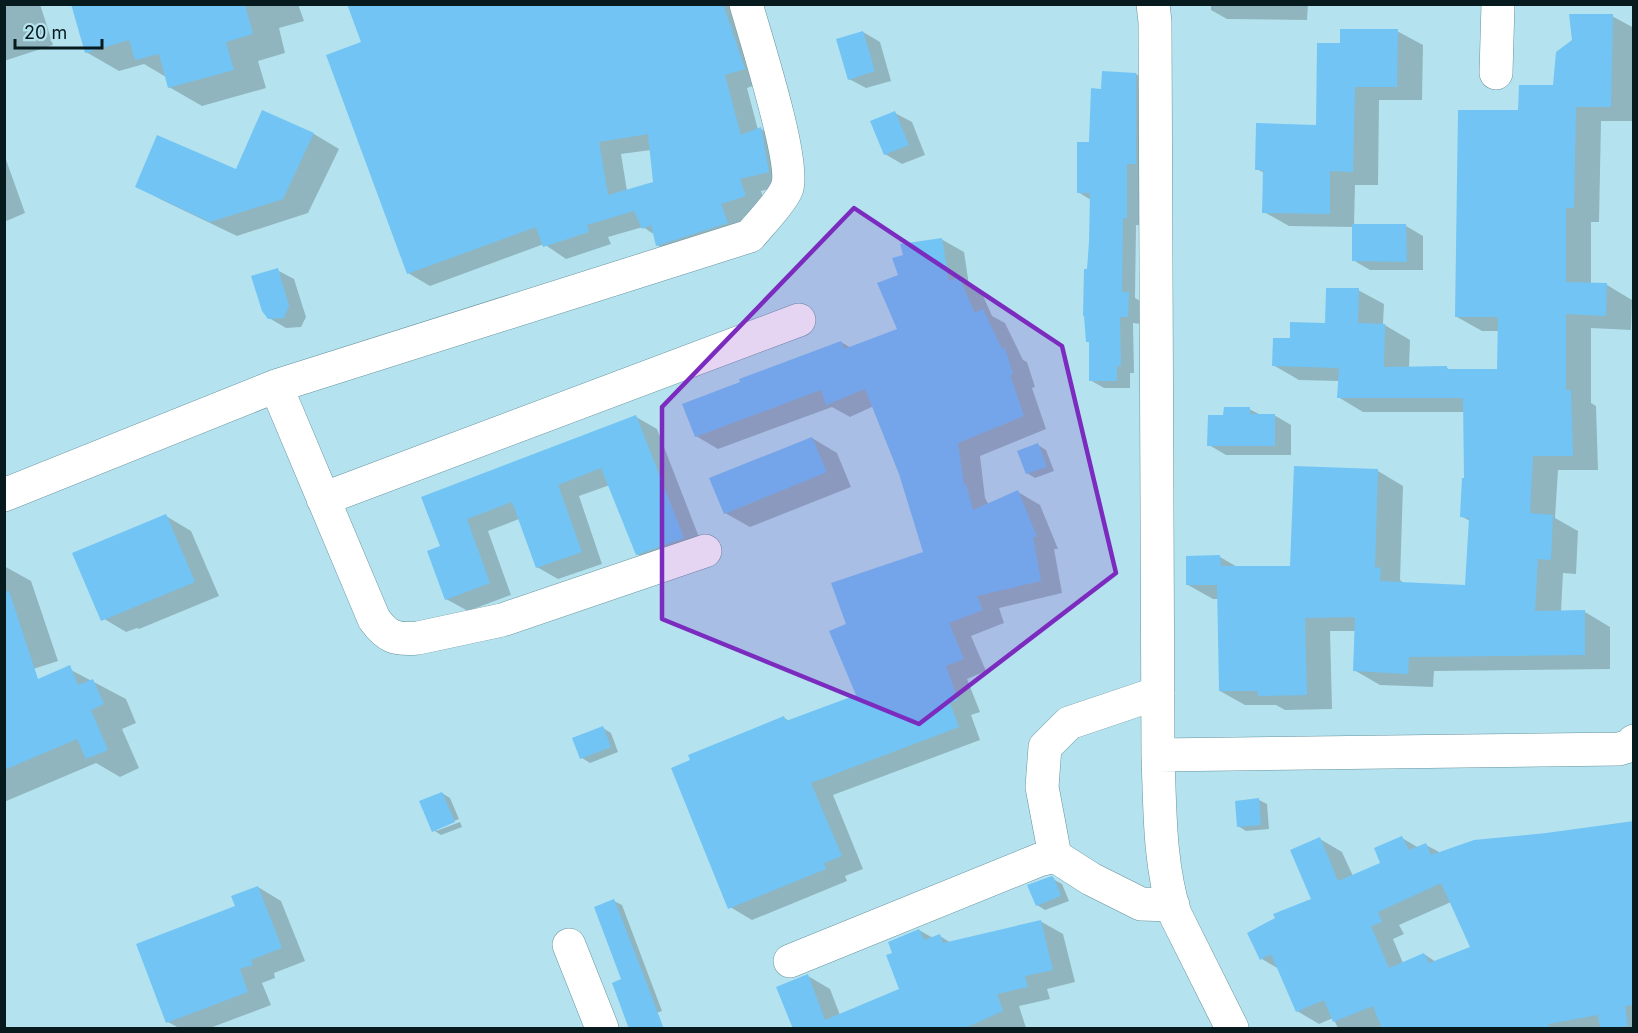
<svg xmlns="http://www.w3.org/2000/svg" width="1638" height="1033" viewBox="0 0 1638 1033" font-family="Inter,sans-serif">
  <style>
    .shadow { fill: #0003; fill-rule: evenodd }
    .building { fill: #72c4f5; fill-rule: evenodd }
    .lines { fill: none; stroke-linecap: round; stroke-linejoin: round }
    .minor-casing { stroke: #66939f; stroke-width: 34 }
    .minor { stroke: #fff; stroke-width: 33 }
    .marked { fill: #7b2cbf; fill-opacity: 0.2; stroke: #7b2cbf; stroke-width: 4.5; stroke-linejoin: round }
  </style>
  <rect width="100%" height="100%" fill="#b4e3ef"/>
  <!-- shadow -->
  <path class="shadow" d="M 4,4 L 40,4 L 53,45 L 4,61 Z
    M 73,4 L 298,4 L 304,21 L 279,28 L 285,53 L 258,61 L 266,88 L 202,106 L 169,87 L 166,77 L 144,64 L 119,71 L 86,52 Z
    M 378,4 L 741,4 L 767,81 L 747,88 L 758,130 L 761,129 L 783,142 L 791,184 L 761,191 L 767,209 L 743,217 L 750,236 L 679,258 L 657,245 L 655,235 L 643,227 L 608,237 L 611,244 L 566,259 L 544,244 L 430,286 L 408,273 L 363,43 ZM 651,150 L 654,183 L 627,191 L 621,154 Z
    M 1211,4 L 1308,4 L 1307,20 L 1227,19 L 1211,10 Z
    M 1612,16 L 1634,28 L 1634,121 L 1601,121 L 1599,222 L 1591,222 L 1591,284 L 1607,285 L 1632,300 L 1631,330 L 1591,328 L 1591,403 L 1596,406 L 1598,470 L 1558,470 L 1555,518 L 1578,531 L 1576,574 L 1563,573 L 1561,612 L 1585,612 L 1610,627 L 1610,669 L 1434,671 L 1433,687 L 1380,685 L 1354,670 L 1356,631 L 1330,631 L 1332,709 L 1285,710 L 1276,705 L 1245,705 L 1220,691 L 1219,599 L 1213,599 L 1188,585 L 1220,557 L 1239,568 L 1292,567 L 1378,471 L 1403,486 L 1400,580 L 1405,584 L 1467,586 L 1470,521 L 1461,516 L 1466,480 L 1464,412 L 1363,412 L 1338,397 L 1339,381 L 1299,380 L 1273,365 L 1292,339 L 1327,324 L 1358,290 L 1384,304 L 1383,324 L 1410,340 L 1409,368 L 1447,368 L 1452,371 L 1498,370 L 1499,331 L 1482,331 L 1457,317 L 1520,112 L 1554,87 Z
    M 1397,31 L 1423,45 L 1422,100 L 1379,100 L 1378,185 L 1355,185 L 1354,225 L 1406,226 L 1423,236 L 1423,270 L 1370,270 L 1353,260 L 1353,227 L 1289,226 L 1264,212 L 1264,173 L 1257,169 L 1318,126 L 1342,44 Z
    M 863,32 L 880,42 L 891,81 L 866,88 L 849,79 Z
    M 1103,73 L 1136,74 L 1149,82 L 1140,225 L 1136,225 L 1135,298 L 1142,302 L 1141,324 L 1133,323 L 1134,373 L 1130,373 L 1130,388 L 1104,388 L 1090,380 L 1090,343 L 1087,341 L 1091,200 L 1078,192 L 1103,90 Z
    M 263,112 L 314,134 L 339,149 L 308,213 L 237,236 L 162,200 L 136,186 L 237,171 Z
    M 895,113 L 912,122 L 925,155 L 902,164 L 885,154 Z
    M 4,154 L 25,213 L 4,222 Z
    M 941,239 L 964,252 L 969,285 L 981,291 L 992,316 L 1005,323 L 1023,360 L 1027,362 L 1035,387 L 1032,388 L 1046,429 L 980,456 L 985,498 L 989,505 L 1018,492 L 1040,505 L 1058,549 L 1054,549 L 1062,593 L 999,608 L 1004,623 L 971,636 L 986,671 L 967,679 L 980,712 L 971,715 L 980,740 L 833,795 L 863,869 L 845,876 L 847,881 L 752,920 L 730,907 L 784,718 L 790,721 L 858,696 L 848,625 L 925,553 L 901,473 L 874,406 L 850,417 L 832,407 L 718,449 L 696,436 L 841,342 L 851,348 L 899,330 L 899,276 Z
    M 277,270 L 294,279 L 306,317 L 301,327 L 286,328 L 269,318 Z
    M 1249,409 L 1261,415 L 1274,415 L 1291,425 L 1291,455 L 1226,455 L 1209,445 L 1225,417 Z
    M 636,417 L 657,429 L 704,550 L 658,566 L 637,554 L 610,485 L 579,496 L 602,564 L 558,579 L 537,567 L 519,519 L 488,531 L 511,595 L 468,611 L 446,599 L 442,547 L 423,498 Z
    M 812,438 L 837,453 L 851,487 L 750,527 L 725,513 Z
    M 1038,445 L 1046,450 L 1054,471 L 1035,478 L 1027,473 Z
    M 166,516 L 191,531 L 219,596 L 139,629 L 137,628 L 126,632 L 101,617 Z
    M 4,566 L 31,581 L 58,661 L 11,676 L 4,673 Z
    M 71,670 L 126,699 L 136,723 L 122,729 L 139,768 L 120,777 L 96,763 L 4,802 L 4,694 Z
    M 603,728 L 611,733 L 618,752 L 590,763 L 582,758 Z
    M 442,793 L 450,798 L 459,819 L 436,828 L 436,831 L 460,822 L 462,827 L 441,835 L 433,830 Z
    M 1259,800 L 1267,804 L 1269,829 L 1246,831 L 1238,826 Z
    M 1634,822 L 1634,1028 L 1338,1028 L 1333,1018 L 1319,1024 L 1297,1011 L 1279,969 L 1262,959 L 1313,900 L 1320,839 L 1342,852 L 1353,876 L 1382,863 L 1402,838 L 1419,848 L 1426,845 L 1441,853 ZM 1451,902 L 1472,948 L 1436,962 L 1424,954 L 1403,963 L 1393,939 L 1404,934 L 1399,925 Z
    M 1051,878 L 1062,884 L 1069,901 L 1045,910 L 1037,905 Z
    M 258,887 L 281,901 L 305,961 L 274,973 L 275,978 L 262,983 L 271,1005 L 210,1028 L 179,1028 L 168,1022 L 237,907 Z
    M 614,901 L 622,905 L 662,1011 L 644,1017 L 623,980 Z
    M 1040,921 L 1063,934 L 1075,982 L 1047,989 L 1050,999 L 1019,1006 L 1026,1028 L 794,1028 L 808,976 L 830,989 L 840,1015 L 901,990 L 894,953 L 919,930 L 933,938 L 940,936 L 951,943 Z"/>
  <!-- building -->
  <path class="building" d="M 71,4 L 245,4 L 253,34 L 226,42 L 234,70 L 168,88 L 159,54 L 135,60 L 129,40 L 85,53 Z
    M 347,4 L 723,4 L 745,69 L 725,75 L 741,135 L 761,127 L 769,172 L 740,179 L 746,196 L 721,204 L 728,223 L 656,246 L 651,225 L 642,229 L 634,211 L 587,225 L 589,232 L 543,247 L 536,227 L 407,274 L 326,55 L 361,42 ZM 648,134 L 653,182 L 608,195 L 599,142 Z
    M 1569,14 L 1613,14 L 1611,107 L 1576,107 L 1574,208 L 1566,208 L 1566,282 L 1607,283 L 1606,316 L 1566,314 L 1566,390 L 1571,390 L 1573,456 L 1533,456 L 1530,513 L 1553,515 L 1551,560 L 1538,559 L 1535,611 L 1585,610 L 1585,655 L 1409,657 L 1408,674 L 1353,671 L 1355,617 L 1305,618 L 1307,695 L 1258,696 L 1258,691 L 1219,691 L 1217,585 L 1186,585 L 1186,556 L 1220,555 L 1221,566 L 1290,566 L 1294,466 L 1378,469 L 1375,567 L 1381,568 L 1380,581 L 1465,585 L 1469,518 L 1460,517 L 1462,478 L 1464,478 L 1463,398 L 1337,398 L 1339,368 L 1272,366 L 1273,338 L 1290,338 L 1290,322 L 1325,323 L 1326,288 L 1359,288 L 1358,323 L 1385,324 L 1384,367 L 1447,366 L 1447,369 L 1497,369 L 1498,317 L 1455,317 L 1458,110 L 1518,110 L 1519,85 L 1553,85 L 1556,52 L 1572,40 Z
    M 1340,29 L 1398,29 L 1397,87 L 1355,87 L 1353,172 L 1330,171 L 1330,214 L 1262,213 L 1263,170 L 1255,170 L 1256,123 L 1316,125 L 1317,43 L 1340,43 Z
    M 863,31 L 875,71 L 848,80 L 836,39 Z
    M 1102,71 L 1136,73 L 1136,164 L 1127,164 L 1127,218 L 1123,218 L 1122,292 L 1129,292 L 1128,317 L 1120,317 L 1121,366 L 1117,366 L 1117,381 L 1089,381 L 1089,342 L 1086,342 L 1084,316 L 1083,316 L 1084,269 L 1087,269 L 1089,242 L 1090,193 L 1077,193 L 1077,142 L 1089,142 L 1091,88 L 1101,89 Z
    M 262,110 L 314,133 L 283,199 L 210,222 L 135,187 L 157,135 L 236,169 Z
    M 895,111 L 909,145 L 884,155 L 870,121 Z
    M 1352,224 L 1406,224 L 1407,262 L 1352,261 Z
    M 942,238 L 949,281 L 959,277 L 975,313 L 983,309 L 1002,349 L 1005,348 L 1013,374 L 1010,375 L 1024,416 L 958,443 L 964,485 L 966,484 L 973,510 L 1018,490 L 1037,537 L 1033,537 L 1041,581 L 977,596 L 983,610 L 949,623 L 964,659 L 946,666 L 958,700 L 950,703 L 959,727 L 811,783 L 842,856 L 824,863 L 826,869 L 728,909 L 671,768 L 690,760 L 688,755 L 784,716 L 786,721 L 856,695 L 829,631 L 846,624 L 831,583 L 923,552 L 899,474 L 865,389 L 826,405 L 821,390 L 695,437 L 682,404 L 740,382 L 739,379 L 841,341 L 844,349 L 897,329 L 877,283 L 898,275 L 892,258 L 903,255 L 900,244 Z
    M 278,268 L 289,306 L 284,318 L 268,319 L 262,311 L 251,276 Z
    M 1224,407 L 1250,407 L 1250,414 L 1275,414 L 1275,446 L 1207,446 L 1208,415 L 1223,415 Z
    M 636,415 L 684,538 L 636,555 L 601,468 L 558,485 L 582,552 L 536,568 L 512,502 L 467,519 L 490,583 L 445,600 L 427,551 L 440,546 L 421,497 Z
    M 812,437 L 827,472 L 724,514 L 709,478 Z
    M 1038,443 L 1047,467 L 1026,474 L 1017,451 Z
    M 166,514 L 195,582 L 101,621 L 72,553 Z
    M 9,591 L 38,679 L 70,665 L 78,685 L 93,679 L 104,704 L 91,710 L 108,750 L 86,759 L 77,739 L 4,770 L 4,592 Z
    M 603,726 L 611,747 L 580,759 L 572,738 Z
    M 442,792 L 455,822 L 432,832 L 419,801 Z
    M 1259,798 L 1261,825 L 1237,827 L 1235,801 Z
    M 1634,821 L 1634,1005 L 1625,1006 L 1628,1026 L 1600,1029 L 1598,1015 L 1548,1024 L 1549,1029 L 1382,1029 L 1373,1006 L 1333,1022 L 1324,1000 L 1296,1012 L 1271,954 L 1260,960 L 1247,933 L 1275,918 L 1273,914 L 1311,899 L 1290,850 L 1320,837 L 1338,881 L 1380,863 L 1374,848 L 1402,836 L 1409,850 L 1426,843 L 1431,855 L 1474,840 L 1546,833 ZM 1441,883 L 1470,947 L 1429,963 L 1424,953 L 1389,968 L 1371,926 L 1382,922 L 1378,912 Z
    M 1052,876 L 1054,878 L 1061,896 L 1036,906 L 1027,885 Z
    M 258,886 L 282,948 L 251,960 L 253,965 L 240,969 L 248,992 L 166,1023 L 136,944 L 235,906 L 231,896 Z
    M 614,899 L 642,971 L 664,1029 L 629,1029 L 612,983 L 621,979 L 594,907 Z
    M 1041,920 L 1053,970 L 1025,976 L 1028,987 L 997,994 L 1003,1011 L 963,1029 L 793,1029 L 776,987 L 808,974 L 825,1020 L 899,989 L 886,955 L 892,953 L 888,942 L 919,929 L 924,940 L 940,934 L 943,943 Z"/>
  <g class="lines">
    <!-- minor casing -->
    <g class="minor-casing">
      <path id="minor" d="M 1153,4 L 1155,22 L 1158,755
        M 1496,73 L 1498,4
        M 276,386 L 374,619 C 387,637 395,640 418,638 L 502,620 L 705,551
        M 4,495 L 276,386 L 750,236 C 759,225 782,201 787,188 C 796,163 755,36 746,4
        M 323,499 L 799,320
        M 1055,856 L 1042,787 L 1045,747 L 1069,723 L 1158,693
        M 569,945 L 602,1028
        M 790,961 L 1039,860 L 1055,856 L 1091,879 L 1141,904 L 1173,905
        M 1232,1028 L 1175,914 C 1159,863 1160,809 1158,755 L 1619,749 L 1629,746 L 1634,741"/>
    </g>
    <!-- minor -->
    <use href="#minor" class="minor"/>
  </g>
  <!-- marked area -->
  <path class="marked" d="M 854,208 L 1062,346 L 1116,573 L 919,724 L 662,619 L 662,407 Z"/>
  <!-- border -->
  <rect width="1638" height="1033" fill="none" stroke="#071a1e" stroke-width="12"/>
  <!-- scale -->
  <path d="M15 39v9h87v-9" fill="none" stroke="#071a1e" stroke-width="3"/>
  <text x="24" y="39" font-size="18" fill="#071a1e" stroke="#b4e3ef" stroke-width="4.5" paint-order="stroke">20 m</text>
</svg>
